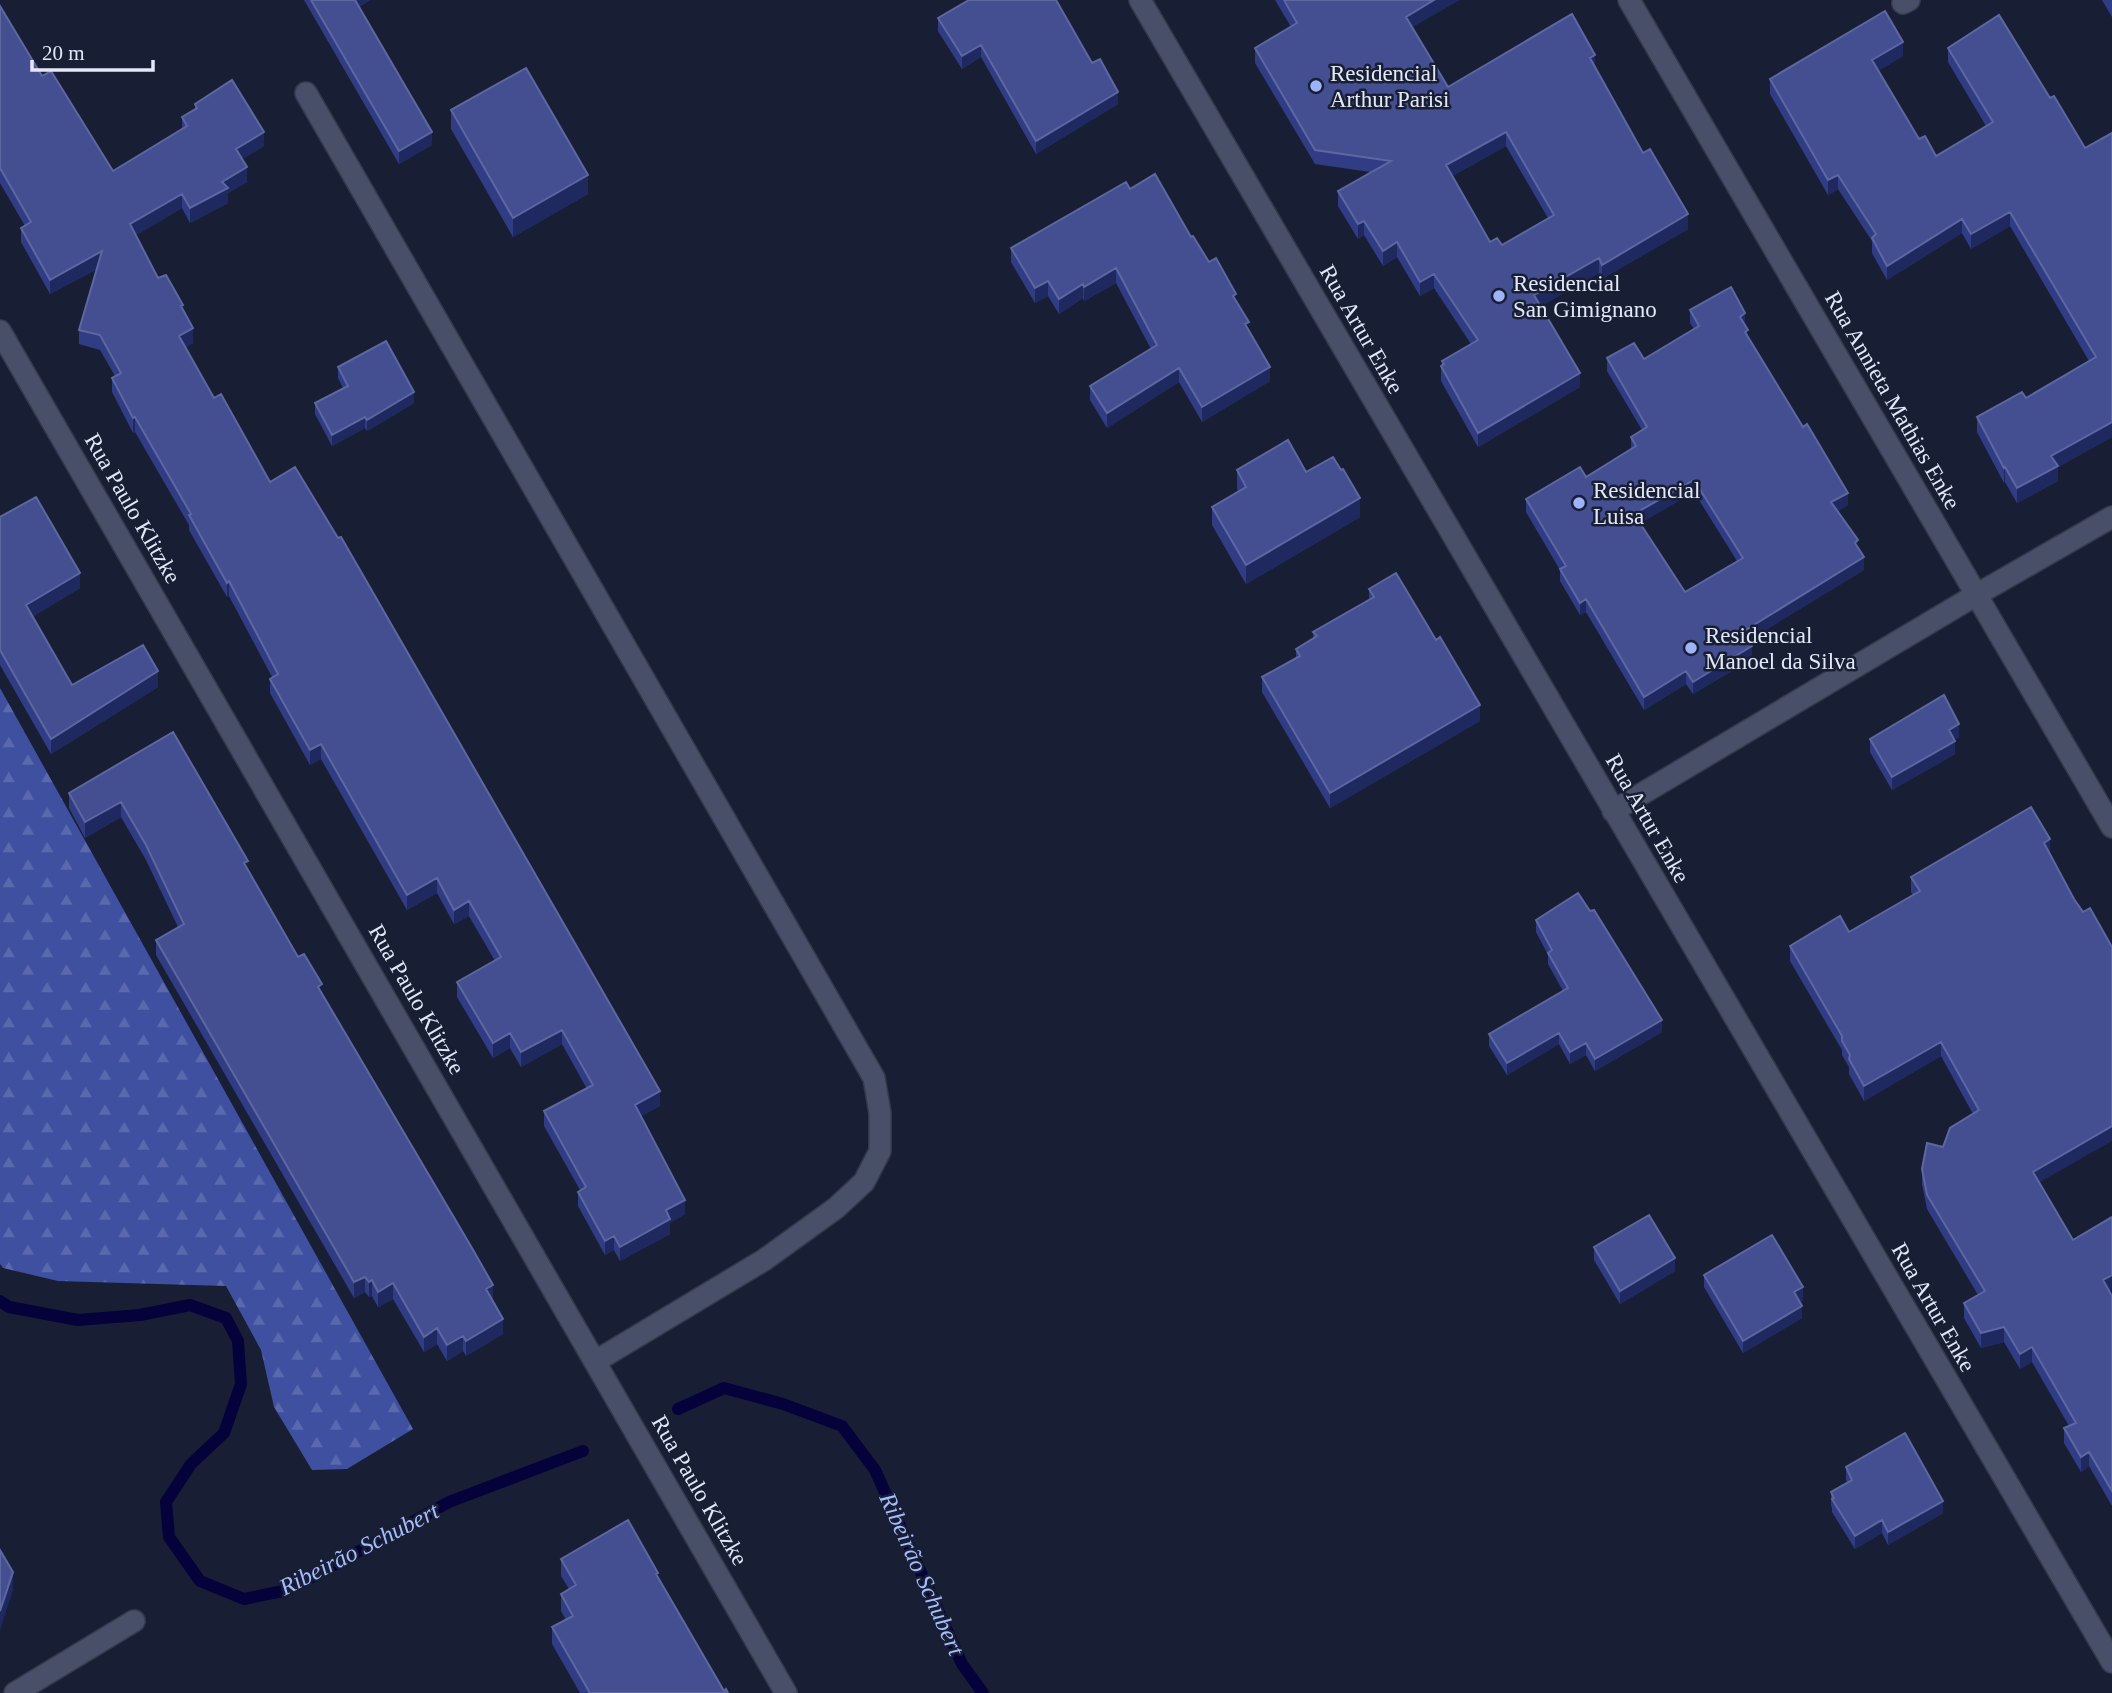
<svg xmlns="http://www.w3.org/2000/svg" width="2112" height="1693" viewBox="0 0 2112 1693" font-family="Georgia,serif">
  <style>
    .forest { fill: url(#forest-firs) }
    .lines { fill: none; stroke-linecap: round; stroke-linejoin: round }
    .stream { stroke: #05023b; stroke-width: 12 }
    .minor-casing { stroke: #36394b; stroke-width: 24 }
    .minor { stroke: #485069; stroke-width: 21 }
    .wall { fill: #303d85; fill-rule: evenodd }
    .shaded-wall { fill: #1f2960 }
    .building { fill: #444f91; stroke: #5d67a1; stroke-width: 2; fill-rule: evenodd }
    .poi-dot { fill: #9db4fd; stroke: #181f35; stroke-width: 2.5 }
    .labels { text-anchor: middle; stroke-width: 5; stroke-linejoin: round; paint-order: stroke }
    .poi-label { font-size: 23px; fill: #e3e8f7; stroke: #181f35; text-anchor: start }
    .street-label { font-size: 23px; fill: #e3e8f7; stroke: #181f35 }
    .water-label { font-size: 24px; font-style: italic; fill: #a7bcfd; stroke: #181f35 }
  </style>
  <defs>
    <pattern id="forest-firs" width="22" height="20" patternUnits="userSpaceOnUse" patternTransform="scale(1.75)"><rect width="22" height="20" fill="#3e509f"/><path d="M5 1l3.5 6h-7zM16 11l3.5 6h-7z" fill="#5a69ad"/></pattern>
  </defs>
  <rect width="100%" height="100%" fill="#181f35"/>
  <!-- forest -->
  <path class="forest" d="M 0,688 L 413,1429 L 347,1469 L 312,1470 L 274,1407 L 261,1350 L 226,1286 L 58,1281 L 3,1268 L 0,1264 Z"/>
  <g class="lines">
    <!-- stream -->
    <path class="stream" d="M 0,1301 L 9,1307 L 78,1320 L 140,1315 L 190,1305 L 226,1318 L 238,1341 L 241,1384 L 224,1433 L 191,1464 L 166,1502 L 169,1537 L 200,1581 L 244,1599 L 288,1590 L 449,1502 L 583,1451
      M 678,1409 L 724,1388 L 783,1404 L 842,1426 L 875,1470 L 962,1664 L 983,1693"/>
    <!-- minor casing -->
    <g class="minor-casing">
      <path id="minor" d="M 1140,0 L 2112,1662
        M 1629,0 L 2112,827
        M 1903,3 L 1909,0
        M 306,93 L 874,1078 L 880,1113 L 880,1151 L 864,1182 L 836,1208 L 764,1260 L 596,1361
        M 0,331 L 786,1693
        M 1613,811 L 1976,595 L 2112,517
        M 15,1693 L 134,1621"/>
    </g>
    <!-- minor -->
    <use href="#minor" class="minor"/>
  </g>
  <!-- wall -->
  <path class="wall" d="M 304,0 L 370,0 L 359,7 L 432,145 L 399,164 Z
    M 1275,0 L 1459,0 L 1412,27 L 1448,87 L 1595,68 L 1643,153 L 1688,229 L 1602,279 L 1599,273 L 1541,306 L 1580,387 L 1478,447 L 1441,381 L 1441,366 L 1442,365 L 1442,361 L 1471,344 L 1434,288 L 1420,296 L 1397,257 L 1383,266 L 1364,235 L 1358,239 L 1338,206 L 1338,191 L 1370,172 L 1315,164 L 1255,63 L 1255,48 L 1291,27 ZM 1506,146 L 1548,218 L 1502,245 L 1490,242 L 1452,176 Z
    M 2102,0 L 2112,0 L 2112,17 Z
    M 0,6 L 42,76 L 113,171 L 182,129 L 182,117 L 195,109 L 195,104 L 264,146 L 242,159 L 247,182 L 228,193 L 228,203 L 190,223 L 182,208 L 136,235 L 158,278 L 183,309 L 193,343 L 186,347 L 214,398 L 270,482 L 660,1106 L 641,1116 L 685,1214 L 670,1223 L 670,1234 L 620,1261 L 614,1250 L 605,1255 L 578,1206 L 578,1192 L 580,1190 L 544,1126 L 544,1111 L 587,1089 L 562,1044 L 521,1067 L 510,1048 L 493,1058 L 457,997 L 457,982 L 495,961 L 469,916 L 454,924 L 437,893 L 407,910 L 321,759 L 310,765 L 270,693 L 270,679 L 272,677 L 229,596 L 227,597 L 189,530 L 189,525 L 135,432 L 133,433 L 112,392 L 112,378 L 115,376 L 100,350 L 79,344 L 79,330 L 97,269 L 50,294 L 21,242 L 21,228 L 25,226 L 0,183 Z
    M 938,18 L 1092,63 L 1118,104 L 1036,154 L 981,57 L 962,69 L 938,31 Z
    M 1948,48 L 2050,98 L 2085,148 L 2112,133 L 2112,437 L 2058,467 L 2058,481 L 2017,503 L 2005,482 L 2004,483 L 1977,432 L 1977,417 L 2026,398 L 2089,361 L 2010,226 L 1971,249 L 1962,233 L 1887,280 L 1872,253 L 1872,241 L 1838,189 L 1828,195 L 1770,94 L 1770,79 L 1903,56 L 1878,71 L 1919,139 L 1936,156 L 1986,126 L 1948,62 Z
    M 451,110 L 588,194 L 513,237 L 451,129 Z
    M 1130,189 L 1191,237 L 1236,302 L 1270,381 L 1202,422 L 1179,382 L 1107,428 L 1090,400 L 1090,386 L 1151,349 L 1116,283 L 1084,301 L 1083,298 L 1059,314 L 1048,296 L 1035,303 L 1011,262 L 1011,248 Z
    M 1690,310 L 1745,325 L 1748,336 L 1848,505 L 1838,511 L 1858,548 L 1864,570 L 1749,640 L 1752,659 L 1693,694 L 1686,684 L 1644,710 L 1586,612 L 1580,615 L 1560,581 L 1560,570 L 1526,512 L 1526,499 L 1586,477 L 1631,449 L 1631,437 L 1642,430 L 1607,371 L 1607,358 L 1644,359 L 1694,329 L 1690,323 ZM 1694,492 L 1737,561 L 1685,592 L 1640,523 Z
    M 338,367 L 414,403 L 367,431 L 365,428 L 332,446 L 315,414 L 315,403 L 343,388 L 338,378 Z
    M 1237,470 L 1306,472 L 1360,517 L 1246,584 L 1212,525 L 1212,507 L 1238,491 L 1237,489 Z
    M 0,517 L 80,588 L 32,617 L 72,685 L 158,687 L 51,754 L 0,665 Z
    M 1369,589 L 1480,721 L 1330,808 L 1262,692 L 1262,677 L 1296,658 L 1296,649 L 1313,638 L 1313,632 L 1369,600 Z
    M 173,732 L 248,870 L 298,957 L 322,993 L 492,1300 L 503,1334 L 466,1356 L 463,1351 L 447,1361 L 437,1344 L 424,1352 L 393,1299 L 378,1307 L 372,1296 L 369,1297 L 365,1292 L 354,1298 L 156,955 L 156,940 L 178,927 L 146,860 L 121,817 L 85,838 L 69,808 L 69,793 Z
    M 1959,737 L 1954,740 L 1955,754 L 1892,790 L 1870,752 L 1870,739 Z
    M 2031,807 L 2040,1183 L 2073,1240 L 2112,1289 L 2109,1291 L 2112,1296 L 2112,1506 L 2089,1466 L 2081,1472 L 2064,1443 L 2064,1428 L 2069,1426 L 2032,1362 L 2020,1369 L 2004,1342 L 1981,1348 L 1964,1318 L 1964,1303 L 1978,1295 L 1927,1209 L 1922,1184 L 1922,1169 L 1973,1114 L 1941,1056 L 1864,1101 L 1849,1074 L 1849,1067 L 1842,1055 L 1842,1050 L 1790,961 L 1790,946 L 1849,932 L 1913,895 L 1911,892 L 1911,877 Z
    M 1536,920 L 1662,1032 L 1595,1071 L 1586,1055 L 1570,1064 L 1559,1044 L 1507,1075 L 1489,1046 L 1489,1034 L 1563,991 L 1548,964 L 1548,955 L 1536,932 Z
    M 1594,1247 L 1675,1271 L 1620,1304 L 1594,1260 Z
    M 1704,1275 L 1803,1300 L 1800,1302 L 1802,1318 L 1743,1353 L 1704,1287 Z
    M 1846,1467 L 1943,1513 L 1888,1545 L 1882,1533 L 1855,1549 L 1832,1512 L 1832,1508 L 1831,1505 L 1831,1492 L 1847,1483 L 1846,1480 Z
    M 561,1559 L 658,1577 L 724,1691 L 728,1693 L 580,1693 L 552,1644 L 552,1627 L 566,1620 L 561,1611 L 561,1594 L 569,1589 L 561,1576 Z"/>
  <!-- shaded-wall -->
  <path class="shaded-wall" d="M 353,0 L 370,0 L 353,10 Z
    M 1434,0 L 1459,0 L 1406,31 L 1406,17 Z
    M 1903,42 L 1903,56 L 1872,75 L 1872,60 Z
    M 981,45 L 981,57 L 962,69 L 962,56 Z
    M 1595,55 L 1595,69 L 1590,58 Z
    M 1118,92 L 1118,104 L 1036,154 L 1036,141 Z
    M 264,132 L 264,146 L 236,163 L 236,149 Z
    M 432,132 L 432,145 L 399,164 L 399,151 Z
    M 1506,132 L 1506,146 L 1446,179 L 1446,165 Z
    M 247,167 L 247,182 L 228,193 L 228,203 L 190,223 L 190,208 L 222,182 Z
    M 588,175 L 588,194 L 513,237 L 513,218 Z
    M 1838,175 L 1838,189 L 1828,195 L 1828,180 Z
    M 182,194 L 182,208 L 130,239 L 130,224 Z
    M 2010,212 L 2010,226 L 1971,249 L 1971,234 Z
    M 1688,214 L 1688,229 L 1602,279 L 1602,265 Z
    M 1962,219 L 1962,233 L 1887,280 L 1887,266 Z
    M 1364,221 L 1364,235 L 1358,239 L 1358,224 Z
    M 1397,242 L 1397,257 L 1383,266 L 1383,251 Z
    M 102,251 L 102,266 L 50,294 L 50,280 Z
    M 1599,258 L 1599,273 L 1534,310 L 1534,295 Z
    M 1116,268 L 1116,283 L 1084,301 L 1084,287 Z
    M 1434,274 L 1434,288 L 1420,296 L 1420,282 Z
    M 1048,281 L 1048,296 L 1035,303 L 1035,288 Z
    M 1083,284 L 1083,298 L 1059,314 L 1059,299 Z
    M 1745,313 L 1745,325 L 1740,317 Z
    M 193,328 L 193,343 L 179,351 L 179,336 Z
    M 1270,367 L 1270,381 L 1202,422 L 1202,407 Z
    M 1179,368 L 1179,382 L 1107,428 L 1107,413 Z
    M 1580,373 L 1580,387 L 1478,447 L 1478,433 Z
    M 414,392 L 414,403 L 367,431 L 367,420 Z
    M 135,417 L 135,432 L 133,433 L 133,418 Z
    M 365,417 L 365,428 L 332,446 L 332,435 Z
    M 2112,422 L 2112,437 L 2058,467 L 2058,481 L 2017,503 L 2017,488 L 2051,456 Z
    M 2005,467 L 2005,482 L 2004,483 L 2004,468 Z
    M 1694,480 L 1694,492 L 1634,527 L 1634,514 Z
    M 1848,493 L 1848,505 L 1831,515 L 1831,502 Z
    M 1360,498 L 1360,517 L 1246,584 L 1246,565 Z
    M 1864,557 L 1864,570 L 1744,643 L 1744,631 Z
    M 80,573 L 80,588 L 26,621 L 26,605 Z
    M 229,581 L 229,596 L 227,597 L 227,583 Z
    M 1586,599 L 1586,612 L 1580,615 L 1580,603 Z
    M 1752,646 L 1752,659 L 1693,694 L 1693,682 Z
    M 158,671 L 158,687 L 51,754 L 51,739 Z
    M 1686,671 L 1686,684 L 1644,710 L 1644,697 Z
    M 1480,705 L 1480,721 L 1330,808 L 1330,793 Z
    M 1959,724 L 1959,737 L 1949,743 L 1949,730 Z
    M 1955,741 L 1955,754 L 1892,790 L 1892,777 Z
    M 321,744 L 321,759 L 310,765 L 310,750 Z
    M 121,802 L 121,817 L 85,838 L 85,822 Z
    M 2050,839 L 2050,853 L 2044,843 Z
    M 437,878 L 437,893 L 407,910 L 407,895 Z
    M 469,901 L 469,916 L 454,924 L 454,910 Z
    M 1662,1020 L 1662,1032 L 1595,1071 L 1595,1059 Z
    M 562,1030 L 562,1044 L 521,1067 L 521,1052 Z
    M 510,1033 L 510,1048 L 493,1058 L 493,1043 Z
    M 1559,1033 L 1559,1044 L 1507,1075 L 1507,1063 Z
    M 1941,1042 L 1941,1056 L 1864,1101 L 1864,1086 Z
    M 1586,1043 L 1586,1055 L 1570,1064 L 1570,1052 Z
    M 660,1091 L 660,1106 L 635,1119 L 635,1105 Z
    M 2112,1126 L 2112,1141 L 2033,1186 L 2033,1172 Z
    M 685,1200 L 685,1214 L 670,1223 L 670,1234 L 620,1261 L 620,1247 L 666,1210 Z
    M 614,1236 L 614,1250 L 605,1255 L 605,1241 Z
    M 1675,1258 L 1675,1271 L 1620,1304 L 1620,1291 Z
    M 2112,1275 L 2112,1289 L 2103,1295 L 2103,1280 Z
    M 365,1277 L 365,1292 L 354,1298 L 354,1282 Z
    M 372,1280 L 372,1296 L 369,1297 L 369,1282 Z
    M 393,1283 L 393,1299 L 378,1307 L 378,1292 Z
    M 493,1285 L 493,1300 L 486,1289 Z
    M 1803,1287 L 1803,1300 L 1794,1305 L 1794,1292 Z
    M 1802,1306 L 1802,1318 L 1743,1353 L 1743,1341 Z
    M 503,1319 L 503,1334 L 466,1356 L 466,1341 Z
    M 2004,1327 L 2004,1342 L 1981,1348 L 1981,1333 Z
    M 437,1328 L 437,1344 L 424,1352 L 424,1337 Z
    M 463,1336 L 463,1351 L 447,1361 L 447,1345 Z
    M 2032,1347 L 2032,1362 L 2020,1369 L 2020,1354 Z
    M 2089,1452 L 2089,1466 L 2081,1472 L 2081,1457 Z
    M 1943,1501 L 1943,1513 L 1888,1545 L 1888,1532 Z
    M 1882,1520 L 1882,1533 L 1855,1549 L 1855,1536 Z
    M 13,1572 L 13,1590 L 0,1630 L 0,1611 Z"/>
  <!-- building -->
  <path class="building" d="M 311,0 L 355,0 L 432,132 L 399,151 Z
    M 969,0 L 1056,0 L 1092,63 L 1100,59 L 1118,92 L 1036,141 L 981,45 L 962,56 L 938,18 Z
    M 1284,0 L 1434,0 L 1406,17 L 1448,87 L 1572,14 L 1595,55 L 1590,58 L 1643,153 L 1650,149 L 1688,214 L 1602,265 L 1599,258 L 1534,295 L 1580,373 L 1478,433 L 1441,366 L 1444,364 L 1442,361 L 1478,340 L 1434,274 L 1420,282 L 1397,242 L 1383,251 L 1364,221 L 1358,224 L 1338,191 L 1391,161 L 1315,150 L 1255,48 L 1297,23 ZM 1506,132 L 1554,215 L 1502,245 L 1497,238 L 1490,242 L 1446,165 Z
    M 0,6 L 42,76 L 51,71 L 113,171 L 187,126 L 182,117 L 197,108 L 195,104 L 232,80 L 264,132 L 236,149 L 247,167 L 222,182 L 228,188 L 190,208 L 182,194 L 130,224 L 158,278 L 166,275 L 183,305 L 181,306 L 193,328 L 179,336 L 214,398 L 221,394 L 270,482 L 295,467 L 338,538 L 341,537 L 660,1091 L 635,1105 L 685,1200 L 666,1210 L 670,1219 L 620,1247 L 614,1236 L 605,1241 L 578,1192 L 586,1187 L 544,1111 L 593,1085 L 562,1030 L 521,1052 L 510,1033 L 493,1043 L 457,982 L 501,957 L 469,901 L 454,910 L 437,878 L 407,895 L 321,744 L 310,750 L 270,679 L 278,674 L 229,581 L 227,583 L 189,515 L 191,514 L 135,417 L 133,418 L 112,378 L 121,373 L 100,335 L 79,330 L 102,251 L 50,280 L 21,228 L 31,222 L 0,168 Z
    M 1885,11 L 1903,42 L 1872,60 L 1919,139 L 1925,136 L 1936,156 L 1993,122 L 1948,48 L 1999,15 L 2050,98 L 2054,96 L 2085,148 L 2112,133 L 2112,422 L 2051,456 L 2058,466 L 2017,488 L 2005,467 L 2004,468 L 1977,417 L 2022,392 L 2026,398 L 2096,357 L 2010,212 L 1971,234 L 1962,219 L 1887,266 L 1872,238 L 1876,234 L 1838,175 L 1828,180 L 1770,79 Z
    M 526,68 L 588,175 L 513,218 L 451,110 Z
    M 1155,174 L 1191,237 L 1193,236 L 1209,262 L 1216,258 L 1236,294 L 1233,296 L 1249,322 L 1245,324 L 1270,367 L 1202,407 L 1179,368 L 1107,413 L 1090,386 L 1157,345 L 1116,268 L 1084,287 L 1083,284 L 1059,299 L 1048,281 L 1035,288 L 1011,248 L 1126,182 L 1130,189 Z
    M 1731,287 L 1745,313 L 1740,317 L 1748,330 L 1745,332 L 1803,427 L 1807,424 L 1848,493 L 1831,502 L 1858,540 L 1855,543 L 1864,557 L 1744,631 L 1752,646 L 1693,682 L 1686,671 L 1644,697 L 1586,599 L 1580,603 L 1560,569 L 1566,566 L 1526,499 L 1580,467 L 1586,477 L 1636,446 L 1631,437 L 1647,427 L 1607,358 L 1634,343 L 1644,359 L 1699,326 L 1690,310 ZM 1694,480 L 1743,558 L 1685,592 L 1634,514 Z
    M 386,341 L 414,392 L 367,420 L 365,417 L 332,435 L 315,403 L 348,386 L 338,367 Z
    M 1288,440 L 1306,472 L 1333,457 L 1341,470 L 1343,469 L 1360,498 L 1246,565 L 1212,507 L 1246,487 L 1237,470 Z
    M 36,497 L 80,573 L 26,605 L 72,685 L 143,645 L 158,671 L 51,739 L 0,650 L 0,517 Z
    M 1396,573 L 1436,640 L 1440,637 L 1480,705 L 1330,793 L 1262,677 L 1300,656 L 1296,649 L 1317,636 L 1313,632 L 1374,597 L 1369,589 Z
    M 1944,695 L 1959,724 L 1949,730 L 1955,741 L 1892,777 L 1870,739 Z
    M 173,732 L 248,861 L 244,863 L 298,957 L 304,954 L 322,984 L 318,987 L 472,1248 L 493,1285 L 486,1289 L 503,1319 L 466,1341 L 463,1336 L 447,1345 L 437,1328 L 424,1337 L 393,1283 L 378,1292 L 372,1280 L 369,1282 L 365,1277 L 354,1282 L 156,940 L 184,924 L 146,845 L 121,802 L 85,822 L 69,793 Z
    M 2031,807 L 2050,839 L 2044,843 L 2074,899 L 2083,912 L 2090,908 L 2112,947 L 2112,1126 L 2033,1172 L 2073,1240 L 2112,1217 L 2112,1275 L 2103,1280 L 2112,1296 L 2112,1491 L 2089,1452 L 2081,1457 L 2064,1428 L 2076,1423 L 2032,1347 L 2020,1354 L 2004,1327 L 1981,1333 L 1964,1303 L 1985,1291 L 1927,1195 L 1922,1169 L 1927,1143 L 1943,1147 L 1950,1128 L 1979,1110 L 1941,1042 L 1864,1086 L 1849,1059 L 1850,1055 L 1842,1041 L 1842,1036 L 1790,946 L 1840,916 L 1849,932 L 1920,891 L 1911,877 Z
    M 1578,893 L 1590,911 L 1594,910 L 1662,1020 L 1595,1059 L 1586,1043 L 1570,1052 L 1559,1033 L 1507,1063 L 1489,1034 L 1568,988 L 1548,953 L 1552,950 L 1536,920 Z
    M 1649,1215 L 1675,1258 L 1620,1291 L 1594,1247 Z
    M 1772,1235 L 1803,1287 L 1794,1292 L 1802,1306 L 1743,1341 L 1704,1275 Z
    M 1905,1433 L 1943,1501 L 1888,1532 L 1882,1520 L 1855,1536 L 1832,1499 L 1834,1498 L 1831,1492 L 1852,1480 L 1846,1467 Z
    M 628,1520 L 658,1573 L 656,1574 L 724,1691 L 726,1689 L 728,1693 L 590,1693 L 552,1627 L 573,1616 L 561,1594 L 576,1585 L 561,1559 Z
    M 0,1550 L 13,1572 L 0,1611 Z"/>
  <!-- markers -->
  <g class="poi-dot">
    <circle cx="1316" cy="86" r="7"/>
    <circle cx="1499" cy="296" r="7"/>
    <circle cx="1579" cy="503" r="7"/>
    <circle cx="1691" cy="648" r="7"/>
  </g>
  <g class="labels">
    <!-- poi labels -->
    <g class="poi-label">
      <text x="1330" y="81">Residencial<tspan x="1330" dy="26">Arthur Parisi</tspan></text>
      <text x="1513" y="291">Residencial<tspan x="1513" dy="26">San Gimignano</tspan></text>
      <text x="1593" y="498">Residencial<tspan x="1593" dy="26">Luisa</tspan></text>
      <text x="1705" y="643">Residencial<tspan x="1705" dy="26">Manoel da Silva</tspan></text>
    </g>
    <!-- street labels -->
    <g class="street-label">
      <text transform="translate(1362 329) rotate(60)" y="8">Rua Artur Enke</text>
      <text transform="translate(1893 400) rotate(60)" y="8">Rua Annieta Mathias Enke</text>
      <text transform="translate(133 508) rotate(60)" y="8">Rua Paulo Klitzke</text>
      <text transform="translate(1648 818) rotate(60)" y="8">Rua Artur Enke</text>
      <text transform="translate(417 999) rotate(60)" y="8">Rua Paulo Klitzke</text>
      <text transform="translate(1934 1307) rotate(60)" y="8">Rua Artur Enke</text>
      <text transform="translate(700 1490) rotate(60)" y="8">Rua Paulo Klitzke</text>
    </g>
    <!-- water labels -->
    <g class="water-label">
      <text transform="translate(359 1549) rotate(-27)" y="8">Ribeirão Schubert</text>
      <text transform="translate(922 1574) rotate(66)" y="8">Ribeirão Schubert</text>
    </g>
  </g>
  <!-- scale -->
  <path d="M32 60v10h121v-10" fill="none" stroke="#e3e8f7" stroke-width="3.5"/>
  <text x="42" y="60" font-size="21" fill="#e3e8f7" stroke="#181f35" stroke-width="5" paint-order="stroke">20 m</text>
</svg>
